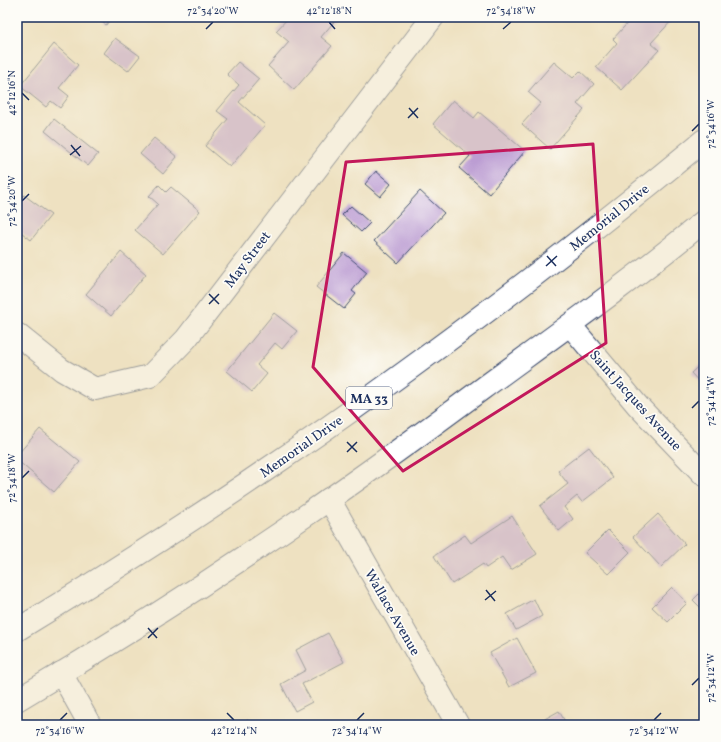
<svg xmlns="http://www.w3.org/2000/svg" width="721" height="742" viewBox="0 0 721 742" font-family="Vollkorn,serif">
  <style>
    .building { fill: #bc9dd3 }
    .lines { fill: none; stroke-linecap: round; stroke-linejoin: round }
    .street-casing { stroke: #3b4a6d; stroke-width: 24 }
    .primary-casing { stroke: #3b4a6d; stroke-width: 24 }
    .street { stroke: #fff; stroke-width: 22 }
    .primary { stroke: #fff; stroke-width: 22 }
    .marked { fill: none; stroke: #c2185b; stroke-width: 3; stroke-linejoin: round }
    .ticks { fill: none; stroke: #1b2f5e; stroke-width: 1.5 }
    .labels { text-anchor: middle; stroke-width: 3.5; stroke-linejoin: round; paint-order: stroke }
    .shield { fill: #fdfcf7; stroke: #5f6c8c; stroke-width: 1 }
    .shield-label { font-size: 13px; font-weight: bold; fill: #1b2f5e }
    .street-label { font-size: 14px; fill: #1b2f5e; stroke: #fdfcf7 }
    .neatline { fill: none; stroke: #1b2f5e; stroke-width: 1.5 }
    .ticks-label { font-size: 10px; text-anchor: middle; fill: #1b2f5e }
  </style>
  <rect width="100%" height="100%" fill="#fdfcf7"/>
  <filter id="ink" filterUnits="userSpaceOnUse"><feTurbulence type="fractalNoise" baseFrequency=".025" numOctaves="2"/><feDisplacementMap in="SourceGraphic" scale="8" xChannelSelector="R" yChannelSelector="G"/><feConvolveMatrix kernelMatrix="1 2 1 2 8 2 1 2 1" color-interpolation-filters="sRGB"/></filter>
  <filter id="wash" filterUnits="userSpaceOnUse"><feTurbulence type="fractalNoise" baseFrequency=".012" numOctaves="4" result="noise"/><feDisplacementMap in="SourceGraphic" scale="16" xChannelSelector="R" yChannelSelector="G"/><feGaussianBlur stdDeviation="0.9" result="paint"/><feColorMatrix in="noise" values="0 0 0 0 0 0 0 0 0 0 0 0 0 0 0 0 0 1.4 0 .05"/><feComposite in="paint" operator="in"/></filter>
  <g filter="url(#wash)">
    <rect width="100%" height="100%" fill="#eee1c1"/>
    <g id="blocks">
      <!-- building -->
      <path class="building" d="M 96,17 L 112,17 L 106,25 Z
        M 289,17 L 338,17 L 321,37 L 332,46 L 294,90 L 268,66 L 289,42 L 276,31 Z
        M 633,17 L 674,18 L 651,43 L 659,50 L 622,90 L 596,67 L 617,43 L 613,39 Z
        M 115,38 L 140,56 L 128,71 L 104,53 Z
        M 54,44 L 78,65 L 59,88 L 69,96 L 60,108 L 51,101 L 46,107 L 20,86 Z
        M 238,62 L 259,79 L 239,102 L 265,125 L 230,167 L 205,146 L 228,119 L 217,111 L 239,85 L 227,74 Z
        M 554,62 L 573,78 L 580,71 L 594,84 L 577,104 L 584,110 L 550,149 L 522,124 L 541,103 L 528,92 Z
        M 453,100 L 474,118 L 479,112 L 525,151 L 489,194 L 459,168 L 470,156 L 433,124 Z
        M 54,119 L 98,154 L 88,166 L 45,131 Z
        M 154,138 L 177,157 L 163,174 L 140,154 Z
        M 376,171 L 391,184 L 380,197 L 365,184 Z
        M 159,185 L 166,192 L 171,187 L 200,211 L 163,254 L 135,230 L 158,204 L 149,196 Z
        M 420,191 L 444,213 L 398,263 L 374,241 Z
        M 24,195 L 51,215 L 31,240 L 17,229 L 17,203 Z
        M 351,206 L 370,223 L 361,232 L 342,215 Z
        M 121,252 L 146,274 L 111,316 L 86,294 Z
        M 344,253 L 367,272 L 352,291 L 356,294 L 344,309 L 316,287 Z
        M 274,313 L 297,331 L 282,349 L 275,343 L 257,365 L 267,374 L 252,392 L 227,371 Z
        M 704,361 L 704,387 L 691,373 Z
        M 40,429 L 80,462 L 54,492 L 17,460 L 17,455 Z
        M 589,447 L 613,478 L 582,502 L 577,496 L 564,507 L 573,519 L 559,531 L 540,506 L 568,484 L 558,471 Z
        M 658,514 L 685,544 L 661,567 L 633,537 Z
        M 512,516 L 537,554 L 511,570 L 502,557 L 486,568 L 483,564 L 452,584 L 434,556 L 465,535 L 471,543 Z
        M 608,530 L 630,552 L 608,574 L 585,553 Z
        M 672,587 L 687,603 L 668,622 L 652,607 Z
        M 704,589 L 704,611 L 693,600 Z
        M 534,599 L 542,616 L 516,630 L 507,614 Z
        M 328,633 L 344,662 L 302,684 L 312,702 L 295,711 L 281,684 L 306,670 L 296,650 Z
        M 517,638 L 536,673 L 509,687 L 490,653 Z
        M 559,711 L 567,725 L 534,725 Z
        M 248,720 L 250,725 L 239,725 Z"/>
    </g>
  </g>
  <g filter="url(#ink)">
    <use href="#blocks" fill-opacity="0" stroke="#3b4a6d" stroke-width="1"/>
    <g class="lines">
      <!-- street casing -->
      <g class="street-casing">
        <path id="street" d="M 570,325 L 638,406 L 704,475
          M 17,334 L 62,370 L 95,389 L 150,376 L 186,339 L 433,17
          M 329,499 L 458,725
          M 61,673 L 90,725"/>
      </g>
      <!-- primary casing -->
      <g class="primary-casing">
        <path id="primary" d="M 17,630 C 100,579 183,527 263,472 C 356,409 446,343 535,275 C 592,231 649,186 704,140
          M 17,700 C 115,642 211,581 305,516 C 365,475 424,432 482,389 C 557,334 633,280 704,221"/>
      </g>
      <!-- street -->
      <use href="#street" class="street"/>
      <!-- primary -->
      <use href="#primary" class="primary"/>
    </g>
  </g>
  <!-- marked area -->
  <path d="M0 0H721V742H0ZM 593,144 L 606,343 L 403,471 L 313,367 L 346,162 Z" fill="#eee1c1" fill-opacity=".55" fill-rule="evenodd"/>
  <path class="marked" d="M 593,144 L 606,343 L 403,471 L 313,367 L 346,162 Z"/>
  <!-- ticks -->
  <path class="ticks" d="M 329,22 L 335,29M 206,29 L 213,22M 503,29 L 511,22M 22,93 L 29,100M 409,108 L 418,118M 408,118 L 418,108M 692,131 L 699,124M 71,145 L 80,156M 70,155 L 81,146M 22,201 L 29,194M 547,256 L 556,266M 546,266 L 557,256M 209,294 L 219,304M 209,304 L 219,294M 692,408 L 699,401M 347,442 L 357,452M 347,452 L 357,442M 22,478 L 29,471M 486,590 L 495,601M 485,600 L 496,591M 148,628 L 157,638M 148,638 L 158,628M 692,685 L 699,678M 227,713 L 234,720M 60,720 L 67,713M 357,720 L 364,713M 654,720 L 661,713"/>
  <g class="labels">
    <!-- shield labels -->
    <rect class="shield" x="346" y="387" width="46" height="22" rx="3"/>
    <g class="shield-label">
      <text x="369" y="403">MA 33</text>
    </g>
    <!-- street labels -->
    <g class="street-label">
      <text transform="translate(609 217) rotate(-39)" y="5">Memorial Drive</text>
      <text transform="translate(247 259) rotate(-53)" y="5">May Street</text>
      <text transform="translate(636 400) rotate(48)" y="5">Saint Jacques Avenue</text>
      <text transform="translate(301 446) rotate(-35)" y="5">Memorial Drive</text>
      <text transform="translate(393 612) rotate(60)" y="5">Wallace Avenue</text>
    </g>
  </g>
  <!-- margin -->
  <rect width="721" height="742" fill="none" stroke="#fdfcf7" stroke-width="44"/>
  <rect x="22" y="22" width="677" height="698" class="neatline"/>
  <g class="ticks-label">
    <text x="213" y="14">72°34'20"W</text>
    <text x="329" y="14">42°12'18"N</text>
    <text x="511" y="14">72°34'18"W</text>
    <text transform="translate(11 93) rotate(-90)" y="4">42°12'16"N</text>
    <text transform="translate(710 124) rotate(-90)" y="4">72°34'16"W</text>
    <text transform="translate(11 201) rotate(-90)" y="4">72°34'20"W</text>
    <text transform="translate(710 401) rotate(-90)" y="4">72°34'14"W</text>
    <text transform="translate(11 478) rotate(-90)" y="4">72°34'18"W</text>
    <text transform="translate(710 678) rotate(-90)" y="4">72°34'12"W</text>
    <text x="60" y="734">72°34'16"W</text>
    <text x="234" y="734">42°12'14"N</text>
    <text x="357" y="734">72°34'14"W</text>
    <text x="654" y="734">72°34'12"W</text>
  </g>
</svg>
